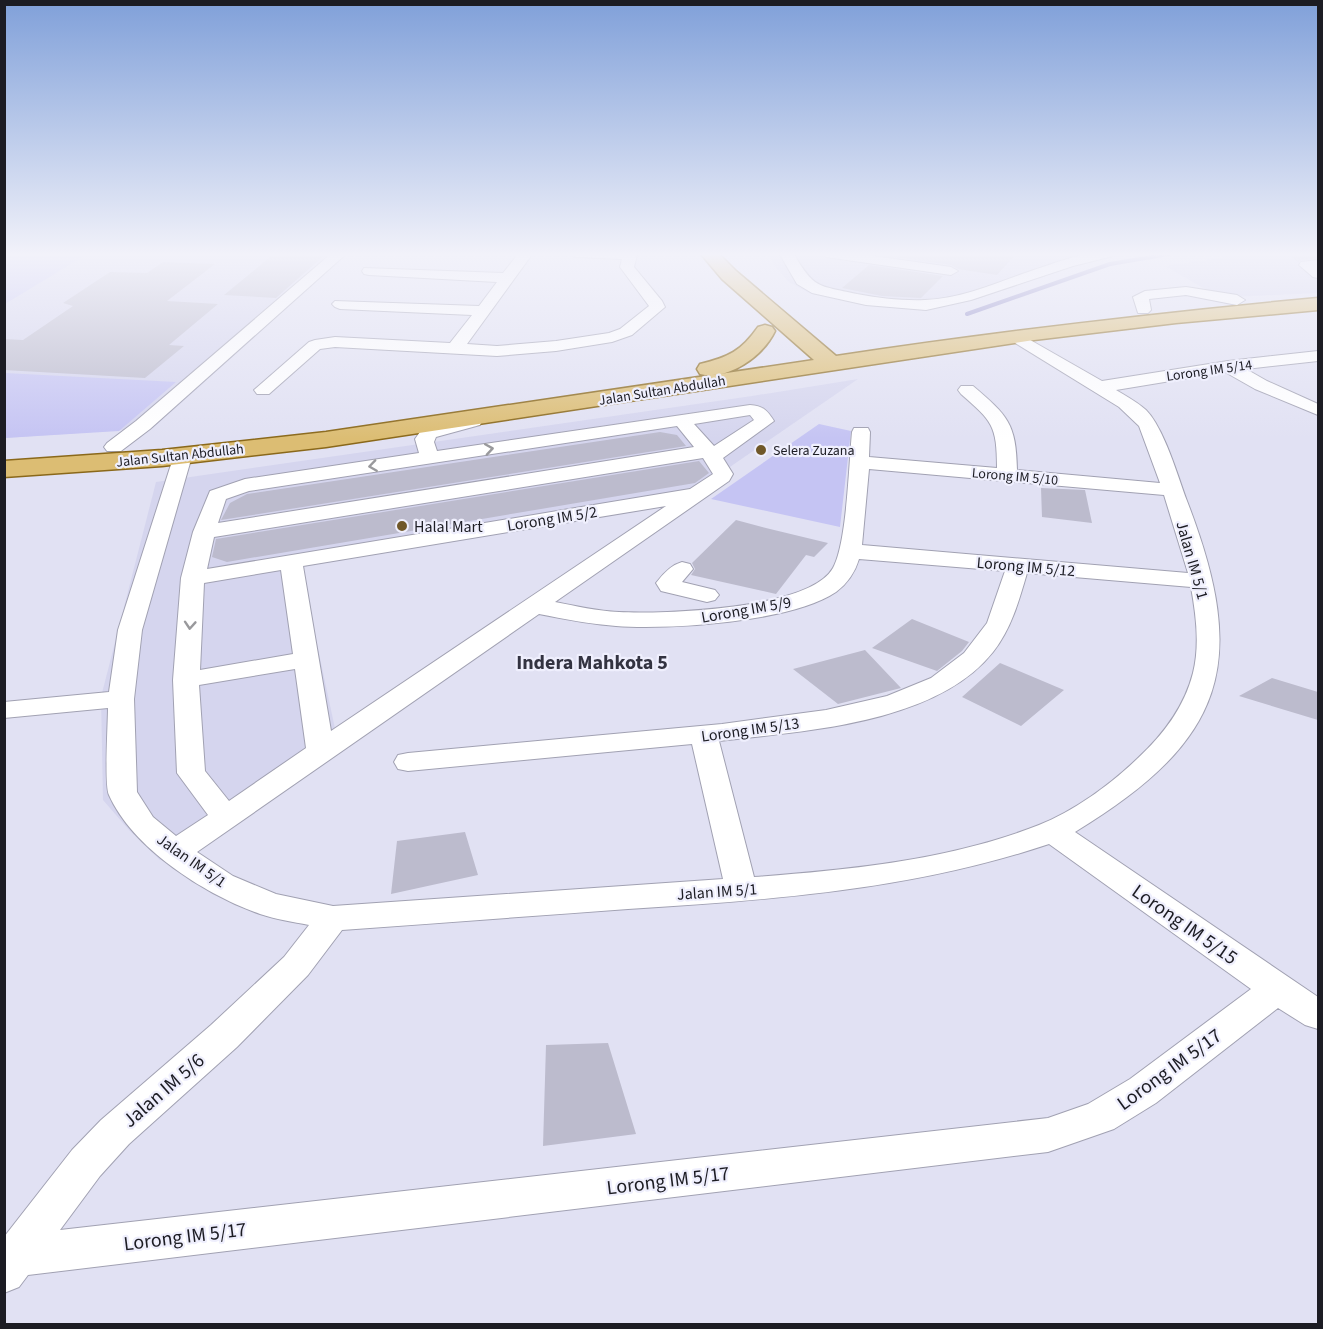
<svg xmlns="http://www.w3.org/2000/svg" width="1323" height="1329" viewBox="0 0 1323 1329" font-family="'Source Sans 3',sans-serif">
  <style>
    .built { fill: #d5d5ee }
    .green { fill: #c5c4f3 }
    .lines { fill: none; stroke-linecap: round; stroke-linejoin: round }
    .stream { stroke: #8581c3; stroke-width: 4 }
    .building { fill: #bcbbcd }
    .minor-casing { stroke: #a1a1b2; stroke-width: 2 }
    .major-casing { stroke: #8a681a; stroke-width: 3 }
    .minor { fill: #fff; fill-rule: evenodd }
    .major { fill: #dcbd73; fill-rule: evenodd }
    .oneway { stroke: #99999c }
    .poi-dot { fill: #705829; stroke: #efeffd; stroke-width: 2 }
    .labels { text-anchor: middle; stroke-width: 4.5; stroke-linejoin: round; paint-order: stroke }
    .far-street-label { font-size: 14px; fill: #1c1c23; stroke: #efeffd }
    .far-poi-label { font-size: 14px; fill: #1c1c23; stroke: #efeffd; text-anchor: start }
    .street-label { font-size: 16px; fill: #1c1c23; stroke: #efeffd }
    .poi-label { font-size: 16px; fill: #1c1c23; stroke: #efeffd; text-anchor: start }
    .quarter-label { font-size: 20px; font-weight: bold; fill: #333341; stroke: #efeffd }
    .near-street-label { font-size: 20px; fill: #1c1c23; stroke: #efeffd }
  </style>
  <rect width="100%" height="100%" fill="#e1e1f3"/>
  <!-- built -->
  <path class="built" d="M 4,253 L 349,253 L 153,428 L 5,438 Z
    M 768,253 L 1135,253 L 1077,265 L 974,300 L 930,309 L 862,304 L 809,293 L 789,282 L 773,264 Z
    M 1254,253 L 1318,253 L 1318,293 L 1231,297 L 1205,289 L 1165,266 Z
    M 858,379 L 679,502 L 300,564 L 337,738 L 160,860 L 129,830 L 103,800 L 101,697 L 156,482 L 752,396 Z"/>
  <!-- green -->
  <path class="green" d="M 5,253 L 89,253 L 5,304 Z
    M 4,373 L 5,373 L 176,382 L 119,431 L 5,438 Z
    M 819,424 L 851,431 L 840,527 L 711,499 Z"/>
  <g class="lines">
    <!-- stream -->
    <path class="stream" d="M 967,314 L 1110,264 L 1175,253"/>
  </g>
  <!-- building -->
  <path class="building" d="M 275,253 L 327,253 L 276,298 L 224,295 Z
    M 884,253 L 1017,253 L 997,275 L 958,269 L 951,265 L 881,255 Z
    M 1287,253 L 1318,253 L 1318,258 L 1301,260 L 1298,262 Z
    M 163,262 L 215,264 L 167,301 L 218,304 L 169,345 L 184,346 L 145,378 L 4,370 L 4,339 L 23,340 L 73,306 L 63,303 L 110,272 L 147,273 Z
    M 869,265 L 943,276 L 921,298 L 882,296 L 842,288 Z
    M 660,432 L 677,435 L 686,446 L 221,520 L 230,503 L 247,494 Z
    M 699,461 L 709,473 L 695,483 L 227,562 L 212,557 L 216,539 Z
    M 1041,488 L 1085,490 L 1092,523 L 1042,517 Z
    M 736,520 L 770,529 L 828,543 L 814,557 L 806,555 L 776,594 L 691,575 L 695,569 L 692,563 Z
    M 912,619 L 969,642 L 962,651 L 937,671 L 872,648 Z
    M 865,650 L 901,688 L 838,704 L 793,669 Z
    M 1000,663 L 1064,690 L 1021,726 L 962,697 Z
    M 1272,678 L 1318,692 L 1318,720 L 1239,696 Z
    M 465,832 L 478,875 L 391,894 L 397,841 Z
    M 608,1043 L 636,1134 L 543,1146 L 546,1045 Z"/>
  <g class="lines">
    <!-- minor casing -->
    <g class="minor-casing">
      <path id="minor" d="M 332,253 L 346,254 L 150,429 L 121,451 L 107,451 L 104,447 L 107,443 L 136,421 Z
        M 519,253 L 533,253 L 467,344 L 497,346 L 556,341 L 609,333 L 620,329 L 649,306 L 620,267 L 622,259 L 577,257 L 572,256 L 570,253 L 635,253 L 637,255 L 634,267 L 662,301 L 665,307 L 632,335 L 612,342 L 556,351 L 497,356 L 335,347 L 320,349 L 269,394 L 257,394 L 254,390 L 309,342 L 315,340 L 335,337 L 450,343 L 472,315 L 340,309 L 335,307 L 332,304 L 335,301 L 479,306 L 497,282 L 369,275 L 364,274 L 362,271 L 364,268 L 503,273 Z
        M 779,253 L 793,253 C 815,289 816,285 857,294 C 878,298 904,301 925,300 C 961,299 998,282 1031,271 C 1058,262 1087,250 1115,253 L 1113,256 L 1073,266 L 971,300 L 926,310 L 866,305 L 812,293 L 797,284 Z
        M 819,253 L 852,253 L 951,267 L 958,271 L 951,275 L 826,257 Z
        M 1318,260 L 1318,278 L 1313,277 L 1299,265 L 1301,262 Z
        M 1186,287 L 1237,295 L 1245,300 L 1237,305 L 1186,295 L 1149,299 L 1151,310 L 1148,313 L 1138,313 L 1133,297 L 1145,291 Z
        M 1018,333 L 1102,381 L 1228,361 L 1318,351 L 1318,361 L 1246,369 L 1267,381 L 1318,404 L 1318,415 L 1255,389 L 1225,372 L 1116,390 C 1126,396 1137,402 1146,410 C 1164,428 1178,477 1187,501 C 1250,664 1226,740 1075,832 L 1318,997 L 1318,1029 L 1305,1025 L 1278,1008 L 1156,1103 L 1114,1129 L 1048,1152 L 28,1275 L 19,1287 L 4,1293 L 4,1237 L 72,1150 L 101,1120 L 211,1025 L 284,957 L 309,925 C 293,922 275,919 260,914 C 206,895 133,849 109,795 C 104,785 108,724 108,708 L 4,718 L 4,702 L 109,692 L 118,630 L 175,452 L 189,452 L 192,456 L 142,630 L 134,699 L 137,792 L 153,817 L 176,836 L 208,815 L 177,773 L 173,680 L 181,578 L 193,532 L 210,491 L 245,479 L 419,453 L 415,439 L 422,429 L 473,415 L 480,417 L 482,421 L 480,425 L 436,437 L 434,442 L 437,451 L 750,405 C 763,406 767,410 774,421 L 723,458 L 733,474 L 729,481 L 555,602 C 576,606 597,611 619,612 C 663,614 809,610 833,568 C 847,543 849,463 852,432 L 854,428 L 868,428 L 870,432 L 869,457 L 997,468 C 997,425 992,421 961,394 L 958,390 L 961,386 L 973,386 C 1008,416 1016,423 1017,470 L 1160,483 L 1139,426 L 1119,407 L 1012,341 L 1010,338 L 1012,335 ZM 750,415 L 754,420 L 714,446 L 694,424 ZM 677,426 L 694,447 L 218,523 L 226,499 L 249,491 ZM 703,458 L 713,474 L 690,489 L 207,569 L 214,537 ZM 869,469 L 1164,495 L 1188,573 L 862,545 ZM 666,506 L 331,731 L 303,566 ZM 859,559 L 1005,571 L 987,623 L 964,653 L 931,678 L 887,696 L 826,710 L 722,724 L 408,753 L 398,755 L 394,762 L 398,769 L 408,771 L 692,744 L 723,879 L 333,906 L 276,894 L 233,876 L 197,852 L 539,614 C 564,619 590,624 616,626 C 669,630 792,622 836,592 C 848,583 855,572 859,559 ZM 281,570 L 293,654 L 200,670 L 204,583 ZM 1027,573 L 1191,587 C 1196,615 1200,645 1193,673 C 1184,708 1163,735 1137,759 C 1110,785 1074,811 1039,825 C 950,860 849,870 754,877 L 719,741 C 804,731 936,724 993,652 C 1011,629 1019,601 1027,573 ZM 295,669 L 306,748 L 229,801 L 205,771 L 199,685 ZM 1049,844 L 1251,989 L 1130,1079 L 1088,1104 L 1048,1118 L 60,1230 L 100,1176 L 129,1144 L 237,1047 L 308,975 L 342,930 C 438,923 533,916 628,909 C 771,900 912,890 1049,844 Z
        M 682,562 L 690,564 L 693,569 L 682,582 L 715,590 L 719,595 L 715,600 L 707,602 L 661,591 L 656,583 C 663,574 671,565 682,562 Z"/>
    </g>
    <!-- major casing -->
    <g class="major-casing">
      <path id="major" d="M 700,253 L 718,253 L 736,271 L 836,356 C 996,332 1157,313 1318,298 L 1318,310 L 1176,323 L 1034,340 L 326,447 L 162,466 L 4,477 L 4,461 L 162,450 L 326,432 L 814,360 L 722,279 Z
        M 765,325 L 772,327 L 775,331 C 763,356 729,381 700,374 L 697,369 L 700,364 C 729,357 741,351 758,327 Z"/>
    </g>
    <!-- minor -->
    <use href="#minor" class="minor"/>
    <!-- major -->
    <use href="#major" class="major"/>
  </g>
  <!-- one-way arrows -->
  <defs><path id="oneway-chevron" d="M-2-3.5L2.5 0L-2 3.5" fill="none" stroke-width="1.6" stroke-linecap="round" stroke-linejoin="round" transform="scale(1.5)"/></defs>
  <g class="oneway">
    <use href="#oneway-chevron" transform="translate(489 449) rotate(-9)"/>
    <use href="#oneway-chevron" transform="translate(373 466) rotate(172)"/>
    <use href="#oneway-chevron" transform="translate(190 625) rotate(94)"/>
  </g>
  <!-- sky -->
  <linearGradient id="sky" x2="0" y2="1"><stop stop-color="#80a0d9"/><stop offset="0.58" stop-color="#f2f2fa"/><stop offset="1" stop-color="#f2f2fa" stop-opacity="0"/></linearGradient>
  <rect width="1323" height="439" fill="url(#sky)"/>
  <!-- markers -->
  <g class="poi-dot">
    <circle cx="761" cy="450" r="6"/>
    <circle cx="402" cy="526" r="6"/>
  </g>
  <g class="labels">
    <!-- far-street labels -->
    <g class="far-street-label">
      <text transform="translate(1209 370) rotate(-8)" y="5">Lorong IM 5/14</text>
      <text transform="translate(662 390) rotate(-9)" y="5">Jalan Sultan Abdullah</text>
      <text transform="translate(180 455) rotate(-6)" y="5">Jalan Sultan Abdullah</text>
      <text transform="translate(1015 476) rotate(5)" y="5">Lorong IM 5/10</text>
    </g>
    <!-- far-poi labels -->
    <g class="far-poi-label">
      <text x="773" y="455">Selera Zuzana</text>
    </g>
    <!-- street labels -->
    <g class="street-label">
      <text transform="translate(552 518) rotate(-9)" y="6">Lorong IM 5/2</text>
      <text transform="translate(1193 560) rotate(74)" y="6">Jalan IM 5/1</text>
      <text transform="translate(1026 566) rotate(5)" y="6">Lorong IM 5/12</text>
      <text transform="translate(746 609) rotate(-10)" y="6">Lorong IM 5/9</text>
      <text transform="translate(750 729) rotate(-8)" y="6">Lorong IM 5/13</text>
      <text transform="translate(192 860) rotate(35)" y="6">Jalan IM 5/1</text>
      <text transform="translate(717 891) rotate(-4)" y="6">Jalan IM 5/1</text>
    </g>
    <!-- poi labels -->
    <g class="poi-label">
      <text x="414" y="532">Halal Mart</text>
    </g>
    <!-- quarter labels -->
    <g class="quarter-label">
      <text x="592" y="669">Indera Mahkota 5</text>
    </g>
    <!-- near-street labels -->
    <g class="near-street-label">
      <text transform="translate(1185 924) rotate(35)" y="7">Lorong IM 5/15</text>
      <text transform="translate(1169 1069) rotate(-36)" y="7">Lorong IM 5/17</text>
      <text transform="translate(163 1090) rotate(-41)" y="7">Jalan IM 5/6</text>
      <text transform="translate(668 1180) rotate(-7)" y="7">Lorong IM 5/17</text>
      <text transform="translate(185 1236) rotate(-7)" y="7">Lorong IM 5/17</text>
    </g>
  </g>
  <!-- border -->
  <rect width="1323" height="1329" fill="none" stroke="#1c1c23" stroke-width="12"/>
</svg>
